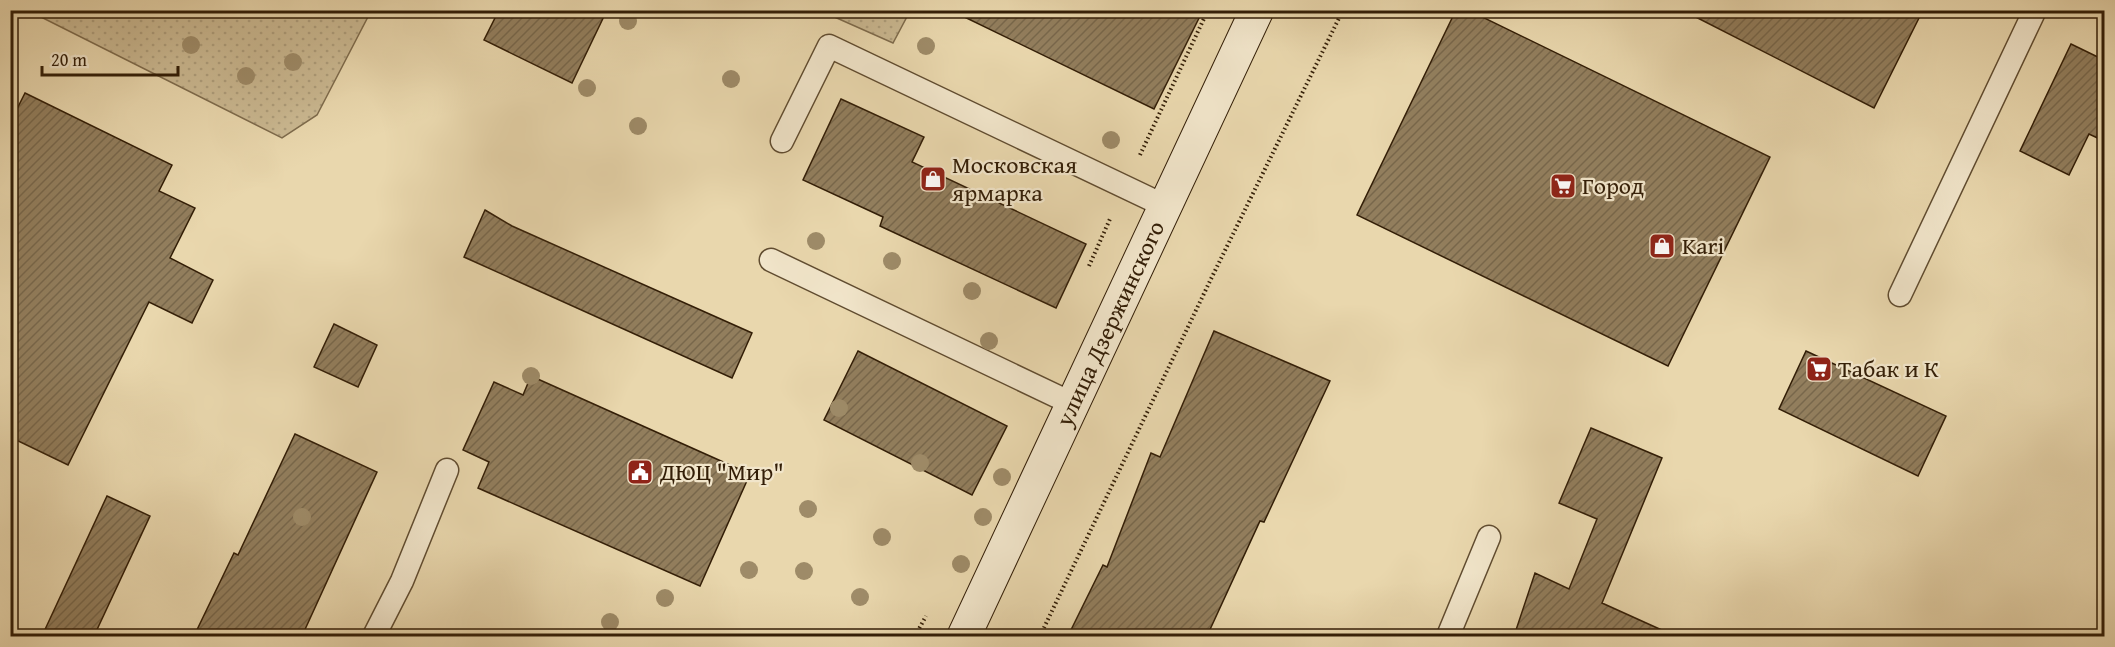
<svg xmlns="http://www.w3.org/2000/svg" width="2115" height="647" viewBox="0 0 2115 647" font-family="'Gentium Book Plus',serif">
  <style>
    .park { fill: url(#park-dots); stroke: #7e6b4c; stroke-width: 1.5 }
    .building { fill: url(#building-hatch); stroke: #331e07; stroke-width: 1.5 }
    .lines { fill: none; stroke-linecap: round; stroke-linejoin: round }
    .service-casing { stroke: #604c30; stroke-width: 25 }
    .secondary-casing { stroke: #331e07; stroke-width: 35 }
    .path { stroke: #331e07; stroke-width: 4; stroke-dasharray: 1.5 3; stroke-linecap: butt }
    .service { stroke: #f1e5ca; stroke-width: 22 }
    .secondary { stroke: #f1e5ca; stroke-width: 33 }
    .tree { fill: #9e8b68 }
    .labels { text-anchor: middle; stroke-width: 4.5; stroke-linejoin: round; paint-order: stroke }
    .poi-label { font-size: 24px; fill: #331e07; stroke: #f1e5ca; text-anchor: start }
    .street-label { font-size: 24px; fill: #331e07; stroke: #f1e5ca }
  </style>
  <defs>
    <pattern id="park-dots" width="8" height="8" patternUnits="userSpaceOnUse" patternTransform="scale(1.5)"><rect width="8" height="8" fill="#cab891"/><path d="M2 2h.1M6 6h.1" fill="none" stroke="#ae9e7c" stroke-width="1.8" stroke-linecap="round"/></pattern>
    <pattern id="building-hatch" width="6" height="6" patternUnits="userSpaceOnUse" patternTransform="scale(1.5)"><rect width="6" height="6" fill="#927e5d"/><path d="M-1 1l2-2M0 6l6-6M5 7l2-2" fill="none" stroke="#78674b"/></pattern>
  </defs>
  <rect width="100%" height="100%" fill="#e9d7ad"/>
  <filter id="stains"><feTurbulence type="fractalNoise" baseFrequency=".00333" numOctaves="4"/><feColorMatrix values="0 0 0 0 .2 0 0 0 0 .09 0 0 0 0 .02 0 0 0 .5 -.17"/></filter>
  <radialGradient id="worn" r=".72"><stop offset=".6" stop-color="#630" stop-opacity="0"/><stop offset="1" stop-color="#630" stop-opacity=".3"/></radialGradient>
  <!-- park -->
  <path class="park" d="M 32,11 L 32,10 L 371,11 L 317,115 L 282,138 L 31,12 Z
    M 821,11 L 910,11 L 893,43 Z"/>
  <!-- building -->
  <path class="building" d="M 499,10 L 607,10 L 572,83 L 484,40 Z
    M 950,10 L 1203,10 L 1154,109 Z
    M 1456,10 L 1468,10 L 1770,157 L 1668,366 L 1357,215 Z
    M 1682,10 L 1923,10 L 1874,108 Z
    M 2071,44 L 2104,60 L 2104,141 L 2089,134 L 2069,175 L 2020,151 Z
    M 25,93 L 172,165 L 159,191 L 195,208 L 170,258 L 213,280 L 192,323 L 149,302 L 68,465 L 10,437 L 10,123 Z
    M 841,99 L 924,137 L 912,162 L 1086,244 L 1056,308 L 880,226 L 883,217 L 803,180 Z
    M 485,210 L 512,226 L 752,333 L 732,378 L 464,257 Z
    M 334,324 L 377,345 L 358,387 L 314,367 Z
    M 1214,331 L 1330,381 L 1264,522 L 1260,521 L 1207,636 L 1068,636 L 1103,565 L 1107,567 L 1151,453 L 1160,457 Z
    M 858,351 L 1007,426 L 972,495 L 824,420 Z
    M 1806,351 L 1946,416 L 1918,476 L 1779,409 Z
    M 531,376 L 750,474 L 700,586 L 478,488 L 489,462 L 463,450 L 494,382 L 523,395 Z
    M 1591,428 L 1662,458 L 1602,603 L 1675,636 L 1514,636 L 1535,573 L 1569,589 L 1597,519 L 1559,503 Z
    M 295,434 L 377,472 L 302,636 L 194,636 L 234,553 L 238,555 Z
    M 107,496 L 150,516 L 94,636 L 42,636 Z"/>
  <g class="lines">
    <!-- service casing -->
    <g class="service-casing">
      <path id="service" d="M 782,141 L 829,46 L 1165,206
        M 771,260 L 1073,404
        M 1900,295 L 2035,10
        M 374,636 L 402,581 L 447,470
        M 1448,636 L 1489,537"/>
    </g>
    <!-- secondary casing -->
    <g class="secondary-casing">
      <g id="secondary">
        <path id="s1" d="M 964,636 L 1257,10"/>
      </g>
    </g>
    <!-- path -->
    <path class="path" d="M 1140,155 L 1208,10
      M 1089,266 L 1110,219
      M 915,636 L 926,616
      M 1040,636 L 1210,281 L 1343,10"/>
    <!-- service -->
    <use href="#service" class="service"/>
    <!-- secondary -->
    <use href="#secondary" class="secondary"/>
  </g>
  <!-- trees -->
  <g class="tree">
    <circle cx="628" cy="21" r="9"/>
    <circle cx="191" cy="45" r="9"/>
    <circle cx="926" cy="46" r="9"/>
    <circle cx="293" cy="62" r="9"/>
    <circle cx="246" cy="76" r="9"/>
    <circle cx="731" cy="79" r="9"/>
    <circle cx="587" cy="88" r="9"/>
    <circle cx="638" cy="126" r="9"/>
    <circle cx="1111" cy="140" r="9"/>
    <circle cx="816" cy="241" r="9"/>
    <circle cx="892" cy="261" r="9"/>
    <circle cx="972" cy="291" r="9"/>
    <circle cx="989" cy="341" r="9"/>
    <circle cx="531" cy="376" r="9"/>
    <circle cx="839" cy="408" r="9"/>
    <circle cx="920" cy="463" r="9"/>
    <circle cx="1002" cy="477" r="9"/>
    <circle cx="808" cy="509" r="9"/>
    <circle cx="302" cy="517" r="9"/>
    <circle cx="983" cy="517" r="9"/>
    <circle cx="882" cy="537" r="9"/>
    <circle cx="961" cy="564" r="9"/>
    <circle cx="749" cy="570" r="9"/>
    <circle cx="804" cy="571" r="9"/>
    <circle cx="860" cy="597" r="9"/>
    <circle cx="665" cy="598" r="9"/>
    <circle cx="610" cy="622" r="9"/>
  </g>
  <!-- icons -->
  <defs>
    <g id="shop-square" transform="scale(1.35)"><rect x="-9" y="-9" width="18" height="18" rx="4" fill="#8f2418" stroke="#f1e5ca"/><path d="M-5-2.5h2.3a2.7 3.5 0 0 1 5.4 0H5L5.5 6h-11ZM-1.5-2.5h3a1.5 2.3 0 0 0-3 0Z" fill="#fff"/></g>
    <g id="supermarket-square" transform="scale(1.35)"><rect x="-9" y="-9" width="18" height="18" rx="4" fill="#8f2418" stroke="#f1e5ca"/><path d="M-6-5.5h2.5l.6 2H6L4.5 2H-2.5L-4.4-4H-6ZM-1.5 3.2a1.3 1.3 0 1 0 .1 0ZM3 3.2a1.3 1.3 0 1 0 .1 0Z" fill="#fff"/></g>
    <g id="civic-square" transform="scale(1.35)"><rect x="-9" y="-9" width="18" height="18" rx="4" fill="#8f2418" stroke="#f1e5ca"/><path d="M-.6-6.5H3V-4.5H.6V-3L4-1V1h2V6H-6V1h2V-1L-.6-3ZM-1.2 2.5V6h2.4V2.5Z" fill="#fff"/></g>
  </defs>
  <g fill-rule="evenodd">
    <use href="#shop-square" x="933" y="179"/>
    <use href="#supermarket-square" x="1563" y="186"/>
    <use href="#shop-square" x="1662" y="246"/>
    <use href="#supermarket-square" x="1819" y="369"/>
    <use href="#civic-square" x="640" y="472"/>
  </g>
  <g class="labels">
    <!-- poi labels -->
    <g class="poi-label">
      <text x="952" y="173">Московская<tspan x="952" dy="28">ярмарка</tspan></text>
      <text x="1582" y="194">Город</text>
      <text x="1682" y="254">Kari</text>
      <text x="1838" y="377">Табак и К</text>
      <text x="660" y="480">ДЮЦ "Мир"</text>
    </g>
    <!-- street labels -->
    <g class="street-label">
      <text dy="8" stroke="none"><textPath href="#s1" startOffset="345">улица Дзержинского</textPath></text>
    </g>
  </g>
  <!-- margin -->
  <rect width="2115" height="647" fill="none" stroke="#e9d7ad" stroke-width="36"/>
  <rect x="12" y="12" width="2091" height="623" fill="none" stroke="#331e07" stroke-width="3"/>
  <rect x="18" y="18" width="2079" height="611" fill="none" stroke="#331e07" stroke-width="1.5"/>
  <!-- scale -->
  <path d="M42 66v9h136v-9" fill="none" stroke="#331e07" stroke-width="3"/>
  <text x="51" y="66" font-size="18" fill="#331e07" stroke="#f1e5ca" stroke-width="4.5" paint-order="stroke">20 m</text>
  <rect width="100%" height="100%" filter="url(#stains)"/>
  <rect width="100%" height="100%" fill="url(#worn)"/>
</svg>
